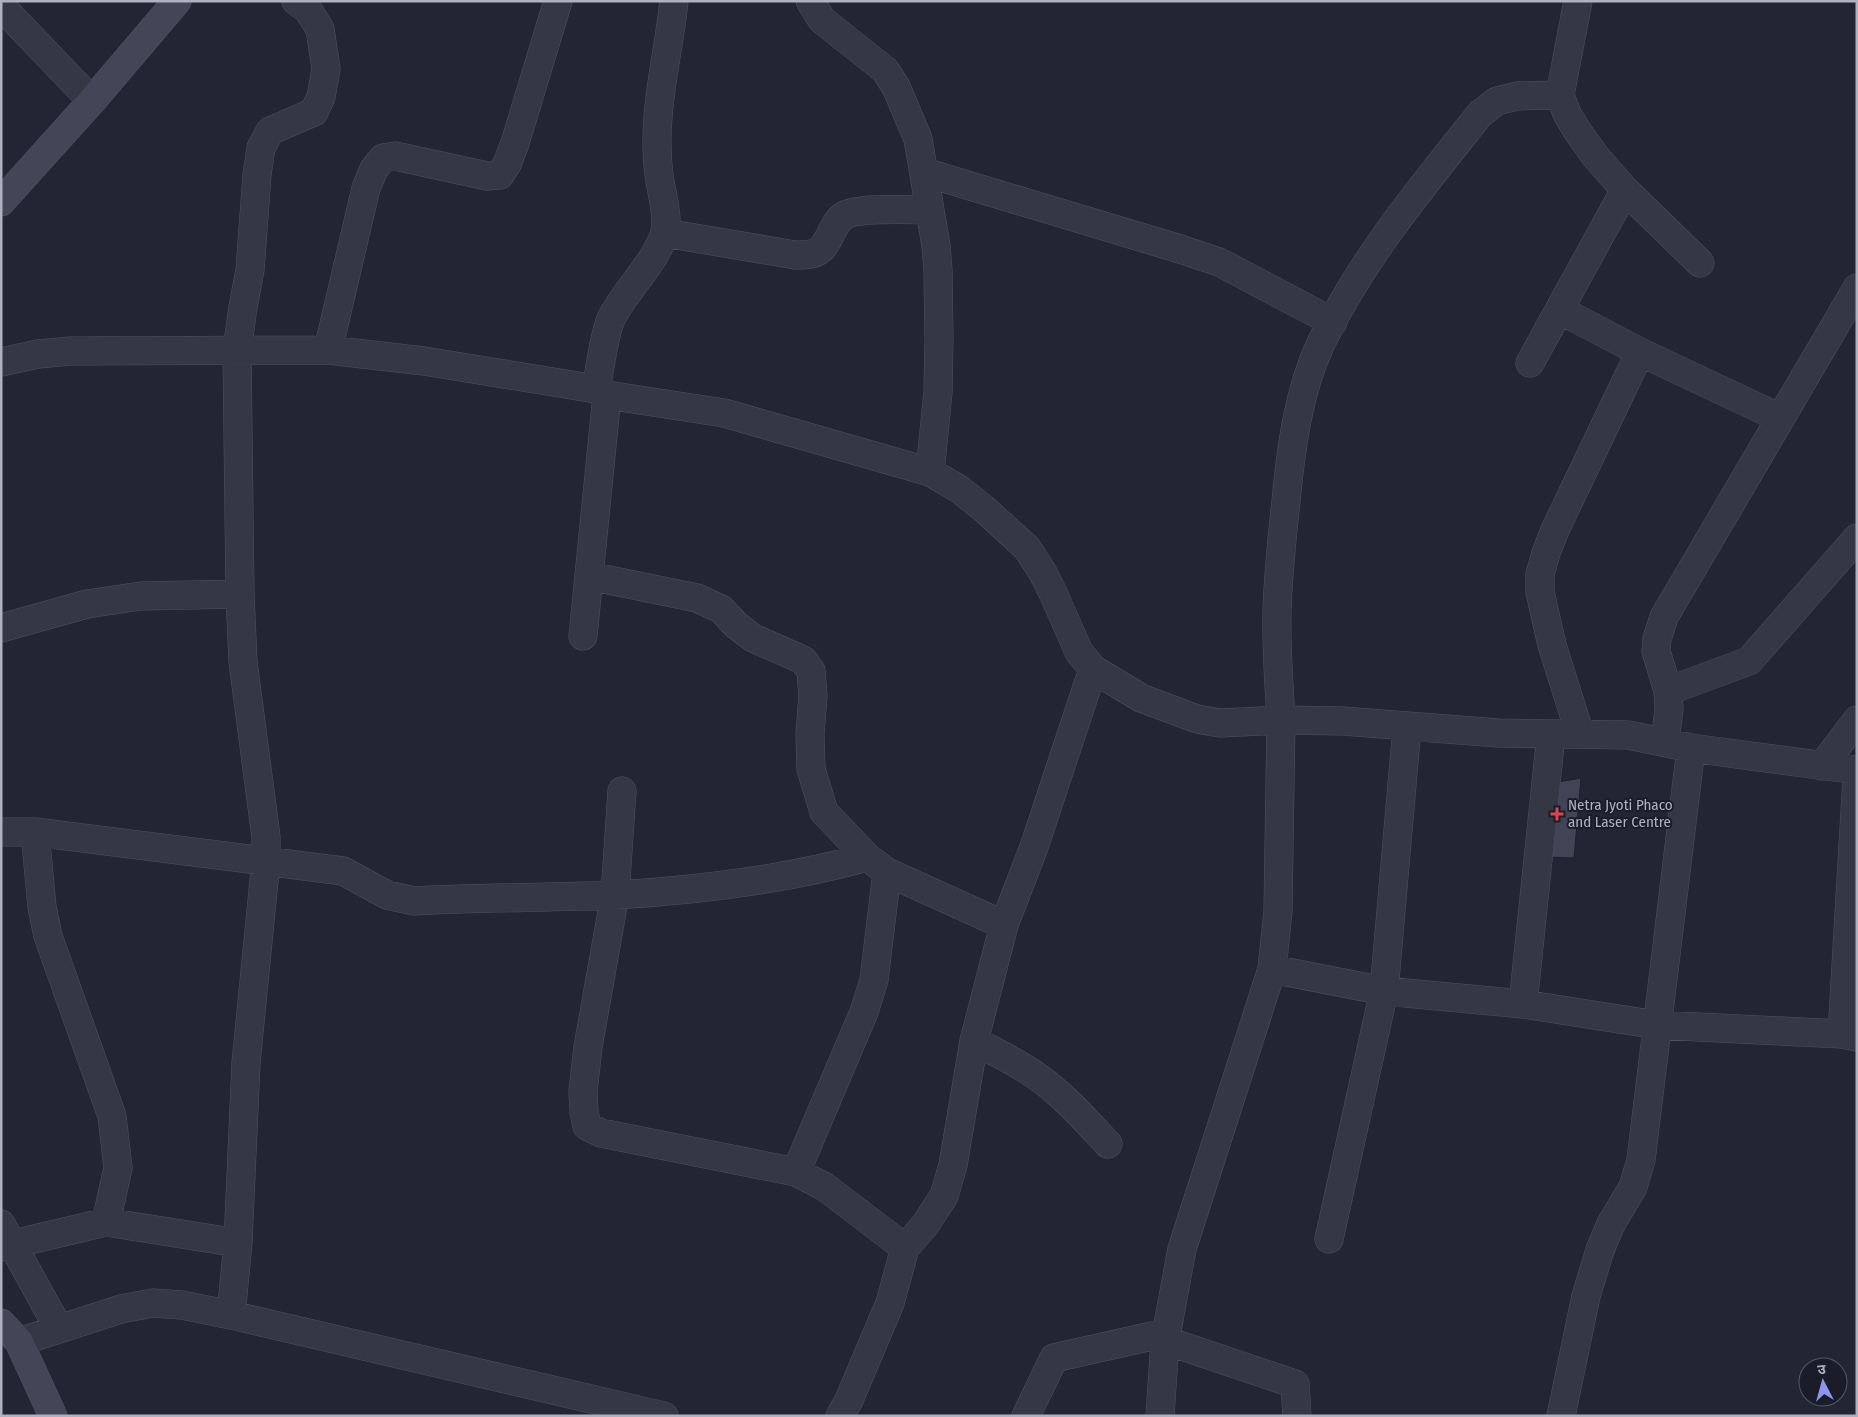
<svg xmlns="http://www.w3.org/2000/svg" width="1858" height="1417" viewBox="0 0 1858 1417" font-family="'Fira Sans Condensed','Noto Sans Devanagari',sans-serif">
  <style>
    .building { fill: #404455; stroke: #1c1f2b }
    .lines { fill: none; stroke-linecap: round; stroke-linejoin: round }
    .street-casing { stroke: #4f525f; stroke-width: 29 }
    .secondary-casing { stroke: #4f525f; stroke-width: 29 }
    .street { stroke: #353744; stroke-width: 28 }
    .secondary { stroke: #434657; stroke-width: 28 }
    .health-dot { fill: #e0444e; stroke: #1a1d29; stroke-width: 2 }
    .labels { text-anchor: middle; stroke-width: 4; stroke-linejoin: round; paint-order: stroke }
    .poi-label { font-size: 15px; fill: #afb1c1; stroke: #1a1d29; text-anchor: start }
  </style>
  <rect width="100%" height="100%" fill="#222534"/>
  <!-- building -->
  <path class="building" d="M 1581,778 L 1574,858 L 1545,857 L 1553,783 Z"/>
  <g class="lines">
    <!-- street casing -->
    <g class="street-casing">
      <path id="street" d="M 810,1 L 822,20 L 885,70 L 896,87 L 918,139 L 936,246 L 938,270 L 939,339 L 938,392 L 930,472
        M 1578,1 L 1560,95 L 1567,114 L 1578,132 L 1596,157 L 1625,190 L 1700,263
        M 1,6 L 92,101
        M 924,172 L 1180,249 L 1219,262 L 1333,322
        M 665,233 L 795,255 C 800,255 806,255 811,254 C 831,250 829,224 845,215 C 861,207 910,210 930,210
        M 1560,310 L 1640,352 L 1780,418
        M 328,350 L 366,188 L 374,169 L 383,158 L 395,156 L 487,176 L 500,175 L 507,164 L 515,143 L 558,1
        M 1,362 L 38,354 L 71,351 L 328,350 L 424,361 L 596,389 L 607,395 L 724,413 L 930,472 L 959,489 L 983,508 L 1027,548 L 1043,573 L 1053,593 L 1079,652 L 1093,669 L 1141,698 L 1197,719 L 1220,723 L 1281,720 C 1279,684 1276,647 1277,611 C 1278,574 1282,538 1286,501 C 1291,449 1298,392 1321,343 C 1363,257 1421,188 1480,114 L 1497,101 L 1517,96 L 1560,95
        M 1530,363 L 1625,190
        M 596,389 C 600,370 604,334 611,319 C 626,289 653,266 664,235 C 670,220 661,191 659,175 C 651,116 668,59 674,1
        M 589,576 L 697,598 L 721,609 L 736,625 L 753,638 L 803,660 L 811,671 L 813,696 L 810,733 L 811,769 L 824,812 L 867,857 L 887,872 L 1004,925
        M 1,628 L 87,604 L 141,596 L 240,594
        M 583,636 L 607,395
        M 1668,691 L 1749,661 L 1857,538
        M 1580,734 L 1552,645 L 1540,592 L 1540,574 L 1546,553 L 1555,530 L 1640,352
        M 1665,742 L 1669,709 L 1668,691 L 1656,651 L 1657,639 L 1664,617 L 1857,288
        M 1822,766 L 1857,720
        M 622,791 L 615,895 L 588,1047 L 583,1091 L 584,1112 L 587,1126 L 601,1133 L 796,1172 L 825,1187 L 905,1248
        M 1,832 L 35,832 L 343,871 L 387,895 L 414,901 C 481,897 548,898 615,895 C 700,890 785,880 867,857
        M 35,832 L 42,907 L 48,936 L 112,1116 L 118,1168 L 106,1222
        M 1272,969 L 1384,991 L 1523,1004 L 1657,1025 L 1842,1034 L 1857,1037
        M 1523,1004 L 1551,735
        M 1842,1034 L 1857,777
        M 974,1041 C 1004,1056 1034,1071 1059,1094 C 1076,1109 1092,1127 1108,1144
        M 796,1172 L 864,1012 L 874,980 L 887,872
        M 1,1224 L 59,1329
        M 1329,1239 L 1384,991 L 1407,727
        M 1,1247 L 106,1222 L 238,1243
        M 231,1315 L 238,1243 L 246,1063 L 266,860 L 266,837 L 243,662 L 240,594 L 237,350 L 243,307 L 250,270 L 257,175 L 261,148 L 270,131 L 314,112 L 321,97 L 326,69 L 320,29 L 308,10 L 296,1
        M 19,1342 L 121,1309 L 153,1303 L 182,1305 L 231,1315 L 664,1416
        M 840,1416 L 849,1400 L 890,1303 L 905,1248 L 925,1225 L 944,1196 L 953,1165 L 974,1041 L 1004,925 L 1034,847 L 1093,669
        M 1026,1416 L 1054,1358 L 1152,1336 L 1295,1384 L 1297,1416
        M 1160,1416 L 1165,1341 L 1182,1249 L 1272,969 L 1278,911 L 1281,720 L 1343,721 L 1498,733 L 1628,735 L 1691,748 L 1857,770
        M 1561,1416 L 1586,1296 L 1600,1250 L 1611,1224 L 1633,1187 L 1641,1160 L 1691,748"/>
    </g>
    <!-- secondary casing -->
    <g class="secondary-casing">
      <path id="secondary" d="M 1,202 L 92,101 L 177,1
        M 1,1323 L 19,1342 L 53,1416"/>
    </g>
    <!-- street -->
    <use href="#street" class="street"/>
    <!-- secondary -->
    <use href="#secondary" class="secondary"/>
  </g>
  <!-- markers -->
  <path class="health-dot" d="M1554.5 806.5h5v5h5v5h-5v5h-5v-5h-5v-5h5z"/>
  <g class="labels">
    <!-- poi labels -->
    <g class="poi-label">
      <text x="1568" y="810">Netra Jyoti Phaco<tspan x="1568" dy="17">and Laser Centre</tspan></text>
    </g>
  </g>
  <!-- border -->
  <rect width="1858" height="1417" fill="none" stroke="#afb1c1" stroke-width="5"/>
  <!-- north arrow -->
  <g transform="translate(1823 1382) rotate(354)"><circle r="24" fill="#1a1d29" stroke="#565866"/>
  <path d="M0-4L9 19L0 12L-9 19Z" fill="#8b97ea"/>
  <text y="-8" font-size="14" font-weight="bold" text-anchor="middle" fill="#afb1c1">उ</text>
  </g>
</svg>
